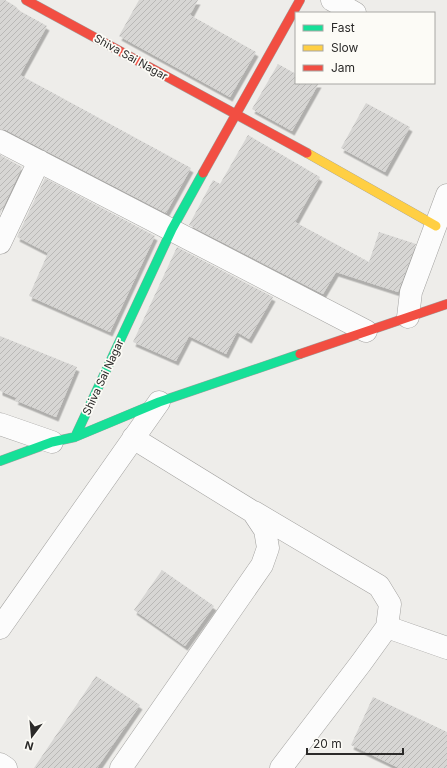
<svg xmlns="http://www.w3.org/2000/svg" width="447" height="768" viewBox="0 0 447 768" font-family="Inter,sans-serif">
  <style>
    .building { fill: url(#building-hatch); filter: url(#shadow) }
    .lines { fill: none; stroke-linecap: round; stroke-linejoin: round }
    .street-casing { stroke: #a2a19f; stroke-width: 23 }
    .fast-casing { stroke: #a2a19f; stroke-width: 10 }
    .slow-casing { stroke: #a2a19f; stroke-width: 10 }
    .jam-casing { stroke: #a2a19f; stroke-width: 10 }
    .street { stroke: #fcfcfc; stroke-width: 22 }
    .fast { stroke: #16e098; stroke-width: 9 }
    .slow { stroke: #ffcf43; stroke-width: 9 }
    .jam { stroke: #f24e42; stroke-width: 9 }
    .labels { text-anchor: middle; stroke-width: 3.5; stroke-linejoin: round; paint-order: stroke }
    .street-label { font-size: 11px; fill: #2b2a29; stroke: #fcfbf6 }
  </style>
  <defs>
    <pattern id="building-hatch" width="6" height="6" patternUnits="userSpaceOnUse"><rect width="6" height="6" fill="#d7d6d4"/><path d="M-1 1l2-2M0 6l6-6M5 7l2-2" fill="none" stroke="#b9b8b6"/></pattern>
    <filter id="shadow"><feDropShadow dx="2.5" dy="4.5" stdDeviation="0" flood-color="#0004"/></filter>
  </defs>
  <rect width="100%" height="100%" fill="#eeedea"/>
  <!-- building -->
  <path class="building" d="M 0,0 L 5,0 L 15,6 L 20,11 L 47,26 L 20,75 L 191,168 L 166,213 L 6,130 L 0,129 Z
    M 139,0 L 198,0 L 190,15 L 256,52 L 230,97 L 119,36 Z
    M 278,64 L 296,74 L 296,83 L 319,83 L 292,131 L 252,109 Z
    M 366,103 L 410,127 L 385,172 L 341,148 Z
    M 248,135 L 320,177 L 295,222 L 369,262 L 379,232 L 416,244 L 398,292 L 336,272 L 323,294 L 189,225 L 213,180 L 220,184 Z
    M 0,155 L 22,167 L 0,214 Z
    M 45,178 L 155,236 L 110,332 L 29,296 L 48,253 L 17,237 Z
    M 177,247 L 273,297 L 249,339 L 237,332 L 226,354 L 189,336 L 176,361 L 133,342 Z
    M 0,336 L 77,367 L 56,417 L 15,400 L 17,398 L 0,391 Z
    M 162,570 L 214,606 L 185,646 L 134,610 Z
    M 96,676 L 140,705 L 97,768 L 34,768 Z
    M 373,697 L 447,732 L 447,768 L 399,768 L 351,745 Z"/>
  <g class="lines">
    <!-- street casing -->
    <g class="street-casing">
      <path id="street" d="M 332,0 L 355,13
        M 0,141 L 366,331
        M 0,243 L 39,161
        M 408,317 L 411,292 L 447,195
        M 0,424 L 52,442
        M 254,512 L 379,586 L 390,604 L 387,627 L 361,663 L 281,768
        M 387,627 L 447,648
        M 0,628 L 159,402
        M 0,764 L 6,768
        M 121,768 L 262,565 L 268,548 L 265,530 L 253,512 L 133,438"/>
    </g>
    <!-- fast casing -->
    <g class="fast-casing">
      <path id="fast" d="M 75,437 L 172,229 L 203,173
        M 0,461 L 52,442 L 75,437 L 159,402 L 300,354"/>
    </g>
    <!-- slow casing -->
    <g class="slow-casing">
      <path id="slow" d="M 307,153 L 436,226"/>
    </g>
    <!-- jam casing -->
    <g class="jam-casing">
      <path id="jam" d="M 26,0 L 307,153
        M 203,173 L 300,0
        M 300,354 L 447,304"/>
    </g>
    <!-- street -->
    <use href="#street" class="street"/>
    <!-- fast -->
    <use href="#fast" class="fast"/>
    <!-- slow -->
    <use href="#slow" class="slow"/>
    <!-- jam -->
    <use href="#jam" class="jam"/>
  </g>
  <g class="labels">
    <!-- street labels -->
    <g class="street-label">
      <text transform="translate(131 57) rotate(29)" y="4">Shiva Sai Nagar</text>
      <text transform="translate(103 377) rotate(-65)" y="4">Shiva Sai Nagar</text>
    </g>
  </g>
  <!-- legend -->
  <rect x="295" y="12" width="140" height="72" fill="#fcfbf6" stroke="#a8a7a4"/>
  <rect x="303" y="25" width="20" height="6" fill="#16e098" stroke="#a8a7a4"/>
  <text x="331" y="32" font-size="12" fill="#2b2a29">Fast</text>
  <rect x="303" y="45" width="20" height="6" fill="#ffcf43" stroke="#a8a7a4"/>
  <text x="331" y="52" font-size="12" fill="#2b2a29">Slow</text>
  <rect x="303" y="65" width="20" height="6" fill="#f24e42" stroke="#a8a7a4"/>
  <text x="331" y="72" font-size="12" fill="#2b2a29">Jam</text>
  <!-- north arrow -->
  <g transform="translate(32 736) rotate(196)" stroke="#fcfbf6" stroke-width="3" paint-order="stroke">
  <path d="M0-3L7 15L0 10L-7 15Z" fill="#2b2a29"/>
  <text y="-6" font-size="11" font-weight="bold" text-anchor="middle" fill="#2b2a29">N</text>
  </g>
  <!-- scale -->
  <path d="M307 748v6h96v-6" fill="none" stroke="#2b2a29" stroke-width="2"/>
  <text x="313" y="748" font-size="12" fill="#2b2a29" stroke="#fcfbf6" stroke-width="3" paint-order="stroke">20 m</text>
</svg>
